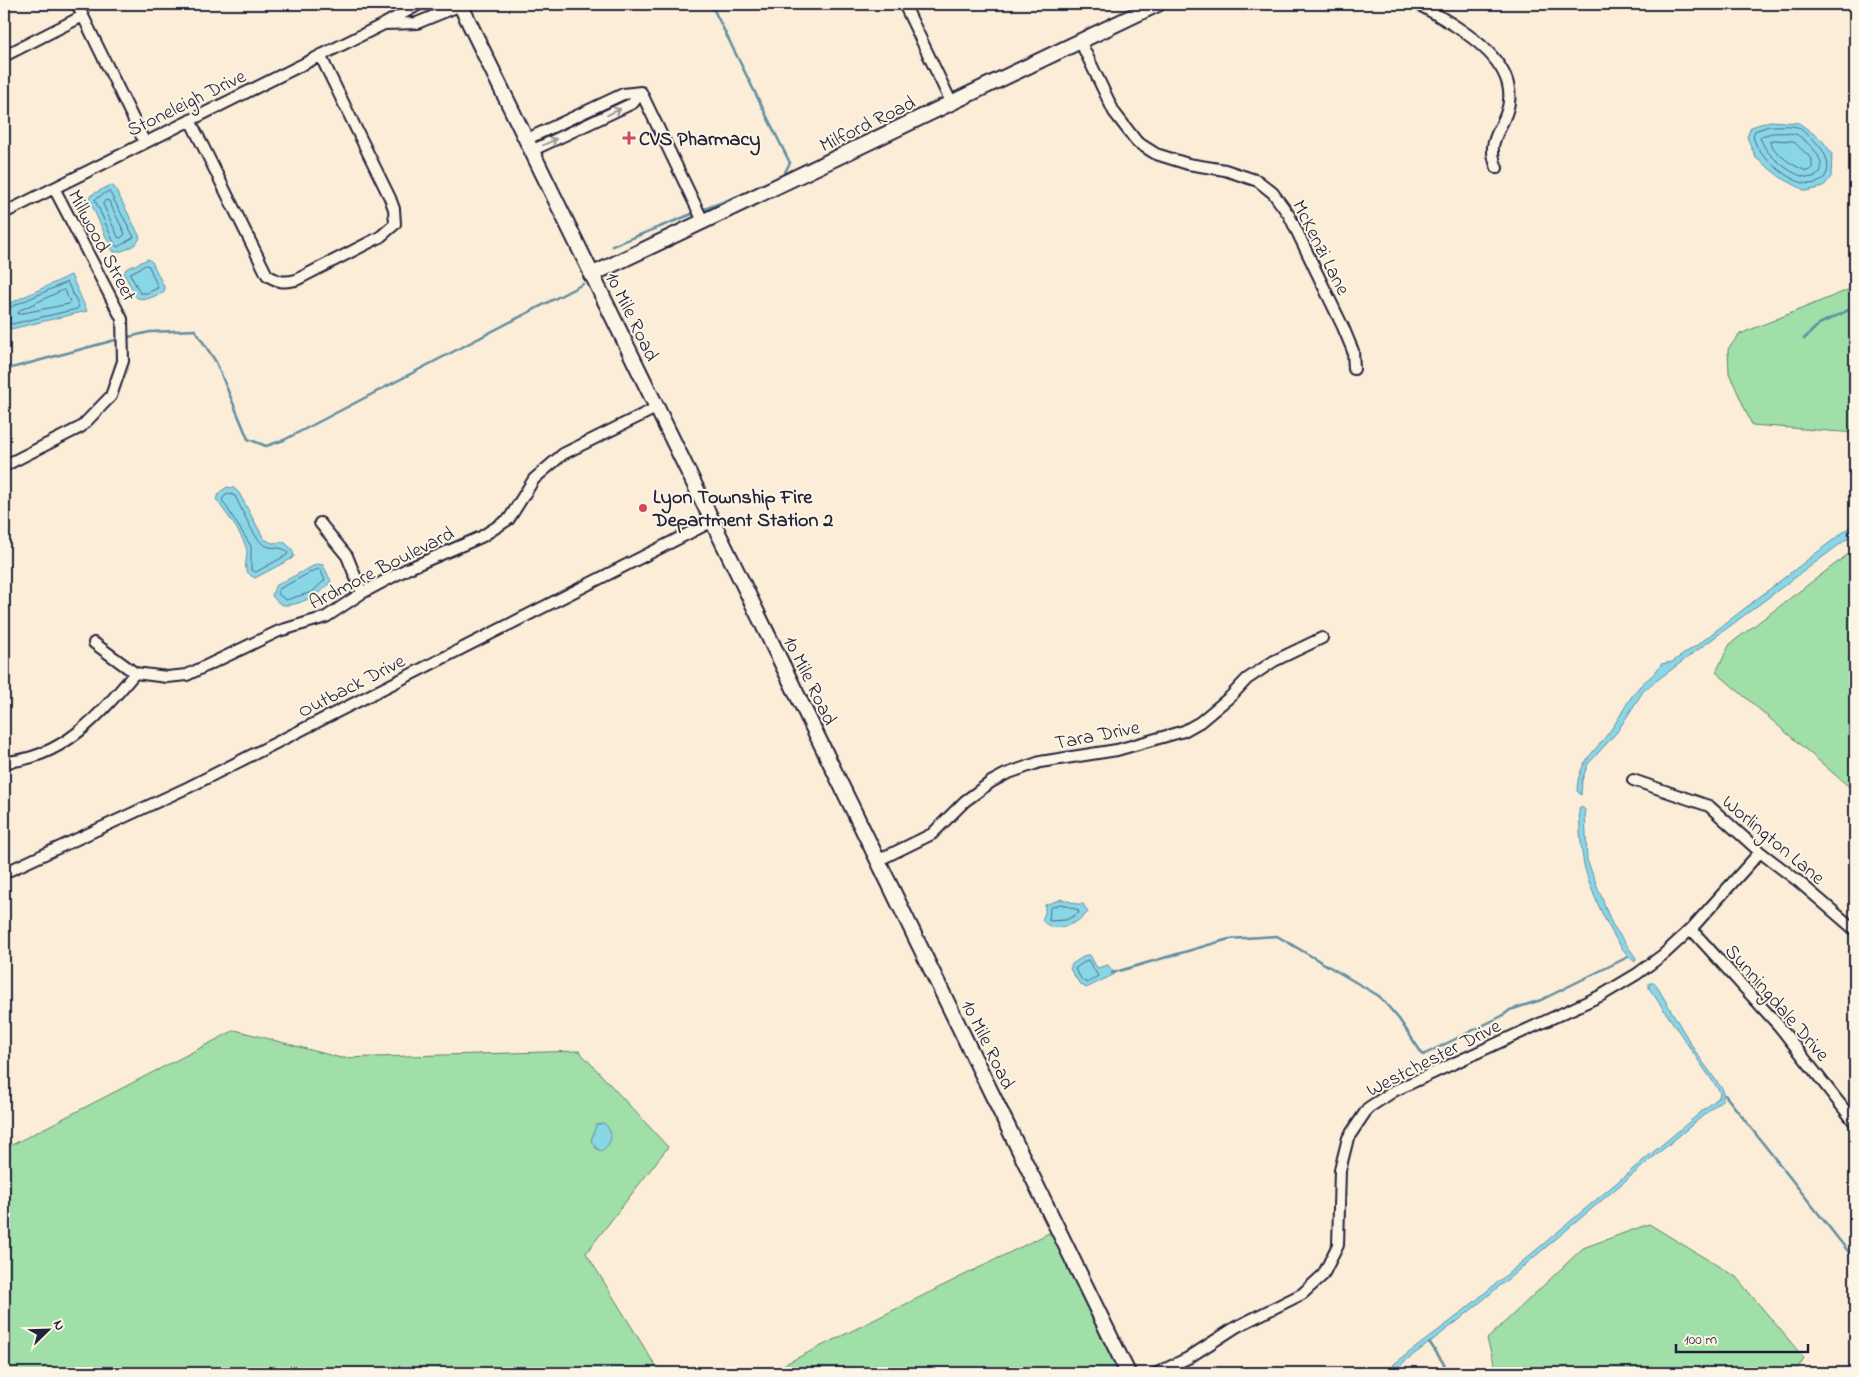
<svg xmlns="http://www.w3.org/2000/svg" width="1859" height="1377" viewBox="0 0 1859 1377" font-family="'Indie Flower',sans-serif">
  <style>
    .green { fill: #a0dfa7; stroke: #618071 }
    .water { fill: #89d6e7; stroke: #608ea2 }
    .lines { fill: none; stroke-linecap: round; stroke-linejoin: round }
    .shore { stroke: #4b6a80; stroke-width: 1 }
    .stream { stroke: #608ea2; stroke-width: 2.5 }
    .street-casing { stroke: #22223b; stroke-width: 14 }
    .secondary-casing { stroke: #22223b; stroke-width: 18 }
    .street { stroke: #fcf5e5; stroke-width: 10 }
    .secondary { stroke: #fcf5e5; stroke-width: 14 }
    .oneway { stroke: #9a9698 }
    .poi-dot { fill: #d1495b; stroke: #fcf5e5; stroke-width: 2 }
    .labels { text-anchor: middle; stroke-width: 4; stroke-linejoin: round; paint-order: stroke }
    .street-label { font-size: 20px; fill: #22223b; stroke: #fcf5e5 }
    .poi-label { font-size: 20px; font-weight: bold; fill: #22223b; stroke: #fcf5e5; text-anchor: start }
  </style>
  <rect width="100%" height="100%" fill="#fbedd8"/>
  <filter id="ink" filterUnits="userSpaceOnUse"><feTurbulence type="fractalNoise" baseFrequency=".02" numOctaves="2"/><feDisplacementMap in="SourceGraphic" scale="10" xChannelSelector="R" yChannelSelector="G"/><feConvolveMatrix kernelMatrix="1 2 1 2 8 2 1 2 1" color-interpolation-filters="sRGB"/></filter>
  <g filter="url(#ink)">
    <!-- green -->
    <path class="green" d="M 1855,287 L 1855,433 L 1752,425 L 1729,373 L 1728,349 L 1740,334 Z
      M 1855,549 L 1855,792 L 1716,672 L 1730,644 Z
      M 235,1030 L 341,1058 L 579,1051 L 668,1147 L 586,1253 L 660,1373 L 4,1373 L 4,1149 Z
      M 1649,1224 L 1736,1277 L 1804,1358 L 1795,1373 L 1497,1373 L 1487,1339 L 1583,1248 Z
      M 1053,1231 L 1122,1373 L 767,1373 Z"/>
    <!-- water -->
    <path class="water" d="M 1770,121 L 1799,123 L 1822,140 L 1832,154 L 1831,177 L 1823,187 L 1806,191 L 1780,177 L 1756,158 L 1747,137 L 1751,127 Z
      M 111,185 L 115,188 L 140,237 C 138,246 123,252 114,252 L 111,248 L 89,199 L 91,195 Z
      M 148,259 L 152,262 L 165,289 L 163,293 L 147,299 L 137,298 L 124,274 L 126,269 Z
      M 71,275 L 87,311 L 11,329 L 4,327 L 4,306 Z
      M 227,487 L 234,488 L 239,493 L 264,539 L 272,543 L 284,542 L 292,549 L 294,556 L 291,559 L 255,578 C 238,569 250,560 246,547 C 240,530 226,514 216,499 L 220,492 Z
      M 1855,523 L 1855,533 L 1644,690 L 1617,732 L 1588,764 L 1582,780 L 1581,795 L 1577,791 C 1578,760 1596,752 1612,728 C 1622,714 1628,699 1640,686 C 1648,678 1655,675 1661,664 L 1672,662 L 1700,643 Z
      M 317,564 L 323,565 L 331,581 C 323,593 299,606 285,605 C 279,605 276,600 272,596 L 275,586 Z
      M 1582,807 L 1585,810 L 1587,860 L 1612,924 L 1636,958 L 1635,962 C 1615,948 1586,883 1583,859 C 1580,843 1580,825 1579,809 Z
      M 1062,899 L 1077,904 L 1083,904 L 1088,912 C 1078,924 1053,935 1042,920 L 1045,913 L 1045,905 Z
      M 1086,955 L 1090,955 L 1097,968 L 1108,965 L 1115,974 L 1086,988 L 1079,983 L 1070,969 L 1072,964 Z
      M 1649,983 L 1655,983 L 1695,1051 L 1723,1090 L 1723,1099 L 1459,1320 L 1400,1365 L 1396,1373 L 1392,1373 L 1394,1364 L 1456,1317 L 1719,1097 L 1720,1092 L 1649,988 Z
      M 604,1123 C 614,1133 613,1143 601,1151 L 597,1149 L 591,1141 L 596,1125 Z"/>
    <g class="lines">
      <!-- shore -->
      <path class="shore" d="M 1770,126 C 1778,126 1790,125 1797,127 C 1802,129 1806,134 1810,137 C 1846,165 1823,206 1778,169 C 1766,159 1757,152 1753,136 L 1755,131 Z
        M 1772,133 C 1779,133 1788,132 1795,134 C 1798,135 1802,138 1804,140 C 1837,166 1819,195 1781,164 C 1771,156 1764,150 1760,137 Z
        M 1773,140 L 1793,141 L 1812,159 L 1812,169 L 1807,171 C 1795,167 1774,154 1770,142 Z
        M 109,191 L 134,237 L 118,247 L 115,245 L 95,200 Z
        M 106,200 L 109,201 L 125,234 L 121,238 L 118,237 L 103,204 Z
        M 146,265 L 149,266 L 158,288 L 147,293 L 140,293 L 130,274 Z
        M 64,290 L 70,301 L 69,304 L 18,314 L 19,311 Z
        M 4,310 L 67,282 L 79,306 L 77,309 L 12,324 L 4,322
        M 228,493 L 235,496 C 241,507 253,537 263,544 C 271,550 280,545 288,552 L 287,555 L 256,572 L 251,570 L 251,546 L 222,500 Z
        M 320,569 L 325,580 L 312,592 L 286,600 L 278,594 L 279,589 L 313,571 Z
        M 1061,904 L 1078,910 L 1079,913 L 1066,920 L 1049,921 L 1050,908 Z
        M 1088,960 L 1098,976 L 1087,983 L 1082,980 L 1075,969 Z"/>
      <!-- stream -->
      <path class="stream" d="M 711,4 L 790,163 L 781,179
        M 702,210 L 751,191
        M 612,246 L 697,212
        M 124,338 L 150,332 L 195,330 L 216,362 L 248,439 L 266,446 L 284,440 L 583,284
        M 1804,339 L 1819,324 L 1855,307
        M 4,370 L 119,339
        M 1112,973 L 1229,939 L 1277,936 L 1379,996 L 1399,1019 L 1423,1055 L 1502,1016 L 1510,1010 L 1541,1000 L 1628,957
        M 1725,1095 L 1855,1260
        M 1430,1343 L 1450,1373"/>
      <!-- street casing -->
      <g class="street-casing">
        <path id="street" d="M 77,4 L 144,141
          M 904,4 L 952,104
          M 1418,4 C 1454,25 1526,61 1506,114 C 1497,137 1487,143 1497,168
          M 385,24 L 417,23 L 461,5
          M 1080,41 L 1114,112 L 1137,142 L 1156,154 L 1188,164 L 1225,170 L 1258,181 L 1273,193 L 1289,215 L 1343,327 L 1353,351 L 1354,369
          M 4,56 L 83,16
          M 641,92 L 704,223
          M 190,120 L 267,275 C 278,282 284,283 296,280 L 380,237 L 395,224 L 394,209 L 390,198 L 320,55
          M 525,140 L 623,94 L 641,92 L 633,103 L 531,151
          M 4,213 L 384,24 L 420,4
          M 4,466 L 81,427 L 111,396 L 123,361 L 122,319 L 54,188
          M 320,523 L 347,556 L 362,593
          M 94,643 L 135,673 L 167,677 L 187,675 L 279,631 L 326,617 L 362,593 L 407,569 L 481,537 L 509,519 L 534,479 L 563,454 L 656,408
          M 4,762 C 62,759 100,715 135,673
          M 1633,780 L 1709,806 L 1760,852 L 1798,881 L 1855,930
          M 877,861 L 932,834 L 965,801 L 991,782 L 1006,774 L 1040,762 L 1117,750 L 1184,731 L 1200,722 L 1231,696 L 1247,679 L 1274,661 L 1322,638
          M 4,873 L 189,787 L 711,522
          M 1691,929 L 1779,1026 L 1855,1123
          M 1157,1373 L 1188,1358 L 1236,1327 L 1302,1294 L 1323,1275 L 1338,1245 L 1340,1170 L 1348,1138 L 1368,1108 L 1394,1091 L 1602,995 L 1637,974 L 1664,954 L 1691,929 L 1760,852"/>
      </g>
      <!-- secondary casing -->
      <g class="secondary-casing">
        <path id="secondary" d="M 460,4 L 1128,1373
          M 591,275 L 1158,4"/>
      </g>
      <!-- street -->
      <use href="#street" class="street"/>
      <!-- secondary -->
      <use href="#secondary" class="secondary"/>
    </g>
    <!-- one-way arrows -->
    <defs><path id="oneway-shaft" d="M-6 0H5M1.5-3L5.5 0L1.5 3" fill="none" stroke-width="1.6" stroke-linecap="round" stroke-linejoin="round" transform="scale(1.25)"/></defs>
    <g class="oneway">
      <use href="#oneway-shaft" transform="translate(614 112) rotate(-25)"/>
      <use href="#oneway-shaft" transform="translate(550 142) rotate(-25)"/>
    </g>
  </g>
  <!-- markers -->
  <g class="poi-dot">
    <path d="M626.5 130.5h5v5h5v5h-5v5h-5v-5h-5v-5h5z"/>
    <circle cx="643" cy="508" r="5"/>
  </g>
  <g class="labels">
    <!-- street labels -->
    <g class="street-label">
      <text transform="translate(186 102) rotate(-26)" y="7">Stoneleigh Drive</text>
      <text transform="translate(867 123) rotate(-26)" y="7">Milford Road</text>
      <text transform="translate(103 245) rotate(62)" y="7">Millwood Street</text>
      <text transform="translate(1322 247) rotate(63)" y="7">McKenzi Lane</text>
      <text transform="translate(633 316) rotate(64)" y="7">10 Mile Road</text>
      <text transform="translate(381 567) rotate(-27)" y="7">Ardmore Boulevard</text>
      <text transform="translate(811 680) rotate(64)" y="7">10 Mile Road</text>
      <text transform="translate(351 685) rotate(-27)" y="7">Outback Drive</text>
      <text transform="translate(1097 734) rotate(-11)" y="7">Tara Drive</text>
      <text transform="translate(1774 839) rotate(40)" y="7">Worlington Lane</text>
      <text transform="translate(1778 1002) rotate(49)" y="7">Sunningdale Drive</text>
      <text transform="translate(989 1044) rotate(64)" y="7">10 Mile Road</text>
      <text transform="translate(1433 1057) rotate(-27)" y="7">Westchester Drive</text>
    </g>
    <!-- poi labels -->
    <g class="poi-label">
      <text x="639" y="145">CVS Pharmacy</text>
      <text x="653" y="503">Lyon Township Fire<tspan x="653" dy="23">Department Station 2</tspan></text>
    </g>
  </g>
  <!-- margin -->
  <rect width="1859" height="1377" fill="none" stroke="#fcf5e5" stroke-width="20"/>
  <rect x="10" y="10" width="1839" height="1357" fill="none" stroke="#22223b" stroke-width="2" filter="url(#ink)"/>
  <!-- north arrow -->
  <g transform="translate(48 1330) rotate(67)" stroke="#fcf5e5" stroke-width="4" paint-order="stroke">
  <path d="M0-4L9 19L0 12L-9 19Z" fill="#22223b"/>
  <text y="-8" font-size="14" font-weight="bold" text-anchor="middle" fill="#22223b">N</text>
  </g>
  <!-- scale -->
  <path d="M1676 1344v8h132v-8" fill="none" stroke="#22223b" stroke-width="2.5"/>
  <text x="1684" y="1344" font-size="15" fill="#22223b" stroke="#fcf5e5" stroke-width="4" paint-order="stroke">100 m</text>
</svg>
